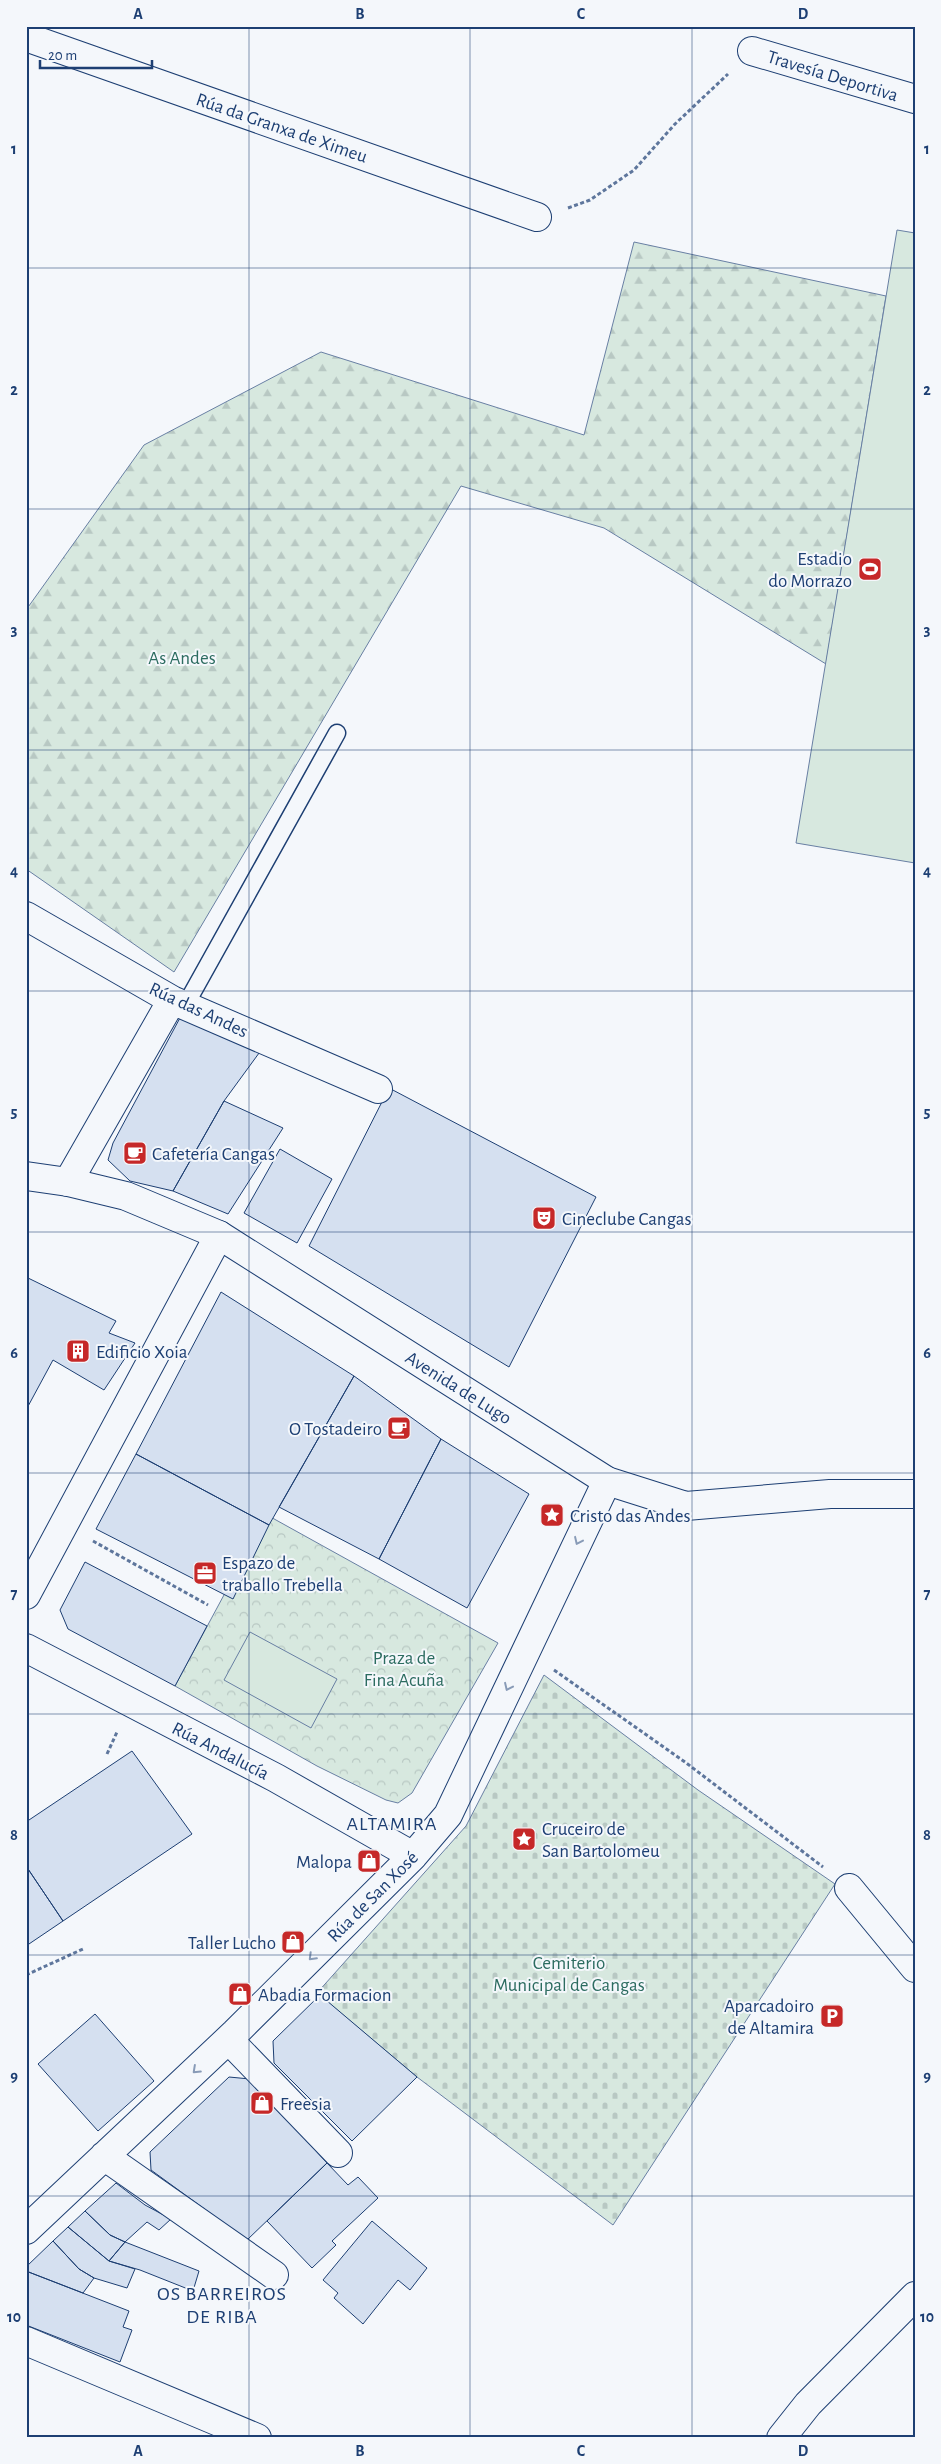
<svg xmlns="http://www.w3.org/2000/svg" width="941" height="2464" viewBox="0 0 941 2464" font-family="'Alegreya Sans',sans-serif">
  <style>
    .forest { fill: url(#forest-firs); stroke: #687fa3 }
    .cemetery { fill: url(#cemetery-stones); stroke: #687fa3 }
    .park { fill: url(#park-crowns); stroke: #687fa3 }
    .pitch { fill: #d7e8df; stroke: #687fa3 }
    .building { fill: #d5e0f0; stroke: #1d3f73 }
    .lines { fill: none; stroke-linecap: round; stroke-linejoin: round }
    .lane-casing { stroke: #1d3f73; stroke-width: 19 }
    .street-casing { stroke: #1d3f73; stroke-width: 30 }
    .secondary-casing { stroke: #1d3f73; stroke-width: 30 }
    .path { stroke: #5e769c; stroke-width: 3; stroke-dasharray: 4 2.5; stroke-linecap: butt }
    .lane { stroke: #f4f7fb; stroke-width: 16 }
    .street { stroke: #f4f7fb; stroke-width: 28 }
    .secondary { stroke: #f4f7fb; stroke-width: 28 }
    .oneway { stroke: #889bb7 }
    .grid { fill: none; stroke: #1d3f73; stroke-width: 1; stroke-opacity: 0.55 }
    .labels { text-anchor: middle; stroke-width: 4; stroke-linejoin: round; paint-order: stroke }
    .street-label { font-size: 19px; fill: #1d3f73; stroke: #f4f7fb }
    .poi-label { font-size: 19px; fill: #1d3f73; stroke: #f4f7fb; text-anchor: start }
    .park-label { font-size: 19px; fill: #2c6c60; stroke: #f4f7fb }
    .neighbourhood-label { font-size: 20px; letter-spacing: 1px; fill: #1d3f73; stroke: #f4f7fb }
    .neatline { fill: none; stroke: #1d3f73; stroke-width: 2 }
    .grid-label { font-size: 16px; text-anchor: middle; font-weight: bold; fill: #1d3f73 }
  </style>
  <defs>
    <pattern id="forest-firs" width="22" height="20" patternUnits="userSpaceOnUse" patternTransform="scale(1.25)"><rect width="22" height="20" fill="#d7e8df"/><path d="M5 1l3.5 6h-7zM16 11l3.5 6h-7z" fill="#b8c8c3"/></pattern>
    <pattern id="cemetery-stones" width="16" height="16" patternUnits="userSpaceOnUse" patternTransform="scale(1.25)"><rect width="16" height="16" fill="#d7e8df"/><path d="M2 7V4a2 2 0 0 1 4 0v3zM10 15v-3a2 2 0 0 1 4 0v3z" fill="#b8c8c3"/></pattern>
    <pattern id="park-crowns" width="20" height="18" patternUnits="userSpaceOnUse" patternTransform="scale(1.25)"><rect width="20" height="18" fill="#d7e8df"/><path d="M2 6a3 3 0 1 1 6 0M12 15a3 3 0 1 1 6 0" fill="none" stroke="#b8c8c3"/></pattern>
  </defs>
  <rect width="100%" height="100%" fill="#f4f7fb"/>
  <!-- forest -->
  <path class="forest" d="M 634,242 L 886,296 L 826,664 L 604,528 L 461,486 L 174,972 L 26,869 L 26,610 L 144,445 L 321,352 L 584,435 Z"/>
  <!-- cemetery -->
  <path class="cemetery" d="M 544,1675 L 698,1790 L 835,1884 L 613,2225 L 417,2077 L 317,1993 L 466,1826 Z"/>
  <!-- park -->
  <path class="park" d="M 267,1515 L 498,1643 L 412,1793 L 398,1803 L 386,1800 L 317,1766 L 175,1686 Z"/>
  <!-- pitch -->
  <path class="pitch" d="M 897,230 L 915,233 L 915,863 L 796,843 Z
    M 250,1632 L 337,1679 L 311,1728 L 224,1680 Z"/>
  <!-- building -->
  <path class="building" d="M 181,1016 L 262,1049 L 224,1101 L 173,1191 L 130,1181 L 108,1160 L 113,1143 Z
    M 389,1088 L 596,1197 L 509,1367 L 309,1246 Z
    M 224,1101 L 283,1128 L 228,1214 L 173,1191 Z
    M 280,1149 L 332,1179 L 297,1243 L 244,1213 Z
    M 26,1277 L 116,1321 L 109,1333 L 135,1343 L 104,1390 L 53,1360 L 26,1410 Z
    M 221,1292 L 354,1376 L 269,1525 L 136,1454 Z
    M 354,1376 L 441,1439 L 379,1559 L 279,1507 Z
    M 441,1439 L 529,1494 L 467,1608 L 379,1559 Z
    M 136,1454 L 269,1525 L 233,1599 L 96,1529 Z
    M 85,1562 L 207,1626 L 175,1686 L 68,1629 L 60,1610 Z
    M 132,1751 L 192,1834 L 63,1921 L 26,1866 L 26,1822 Z
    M 26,1866 L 63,1921 L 26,1946 Z
    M 320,1995 L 417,2077 L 352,2141 L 274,2063 L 273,2041 Z
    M 95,2014 L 154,2081 L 98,2131 L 38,2064 Z
    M 229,2077 L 250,2079 L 327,2163 L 247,2240 L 151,2170 L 150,2152 Z
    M 327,2163 L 348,2185 L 358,2177 L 378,2198 L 332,2241 L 336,2245 L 312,2268 L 267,2221 Z
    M 116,2183 L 145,2205 L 171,2219 L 159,2230 L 147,2222 L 125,2242 L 110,2235 L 85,2211 Z
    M 85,2211 L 110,2235 L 125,2242 L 109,2261 L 68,2227 Z
    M 372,2221 L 427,2268 L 410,2290 L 398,2280 L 363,2324 L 334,2298 L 338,2293 L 323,2280 Z
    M 68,2227 L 109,2261 L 135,2269 L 127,2288 L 94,2278 L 79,2269 L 53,2241 Z
    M 53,2241 L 79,2269 L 94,2278 L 83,2293 L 26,2271 L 26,2267 Z
    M 125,2242 L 199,2271 L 193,2291 L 140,2270 L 109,2261 Z
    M 26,2271 L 129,2311 L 123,2327 L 132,2330 L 120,2362 L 26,2325 Z"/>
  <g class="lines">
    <!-- lane casing -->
    <g class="lane-casing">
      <path id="lane" d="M 185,1006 L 337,733"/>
    </g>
    <!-- street casing -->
    <g class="street-casing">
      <path id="street" d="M 26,37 L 537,217
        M 752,51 L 915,99
        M 26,916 L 172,1000 L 378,1089
        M 68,1182 L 172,1000
        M 26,1595 L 219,1235
        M 26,1648 L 276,1778 L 413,1856
        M 849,1888 L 915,1968
        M 229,2040 L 338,2153
        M 104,2156 L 274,2275
        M 26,2230 L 235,2033 L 413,1856 L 448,1815 L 607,1481
        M 26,2341 L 257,2438
        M 781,2438 L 808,2404 L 915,2296"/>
    </g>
    <!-- secondary casing -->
    <g class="secondary-casing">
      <path id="secondary" d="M 26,1176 L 68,1182 L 126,1196 L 219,1235 L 607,1481 L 686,1506 L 830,1494 L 915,1494"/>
    </g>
    <!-- path -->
    <path class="path" d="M 568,208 L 590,200 L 634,170 L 675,124 L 728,74
      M 93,1541 L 208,1605
      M 554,1670 L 685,1762 L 823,1867
      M 107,1754 L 117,1732
      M 26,1975 L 83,1949"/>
    <!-- lane -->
    <use href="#lane" class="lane"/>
    <!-- street -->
    <use href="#street" class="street"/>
    <!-- secondary -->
    <use href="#secondary" class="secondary"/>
  </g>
  <!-- one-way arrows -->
  <defs><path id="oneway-chevron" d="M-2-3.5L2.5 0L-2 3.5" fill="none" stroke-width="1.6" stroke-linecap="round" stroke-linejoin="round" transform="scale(1.25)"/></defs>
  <g class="oneway">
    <use href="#oneway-chevron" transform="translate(578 1541) rotate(115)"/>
    <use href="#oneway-chevron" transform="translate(508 1687) rotate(115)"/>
    <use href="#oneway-chevron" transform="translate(312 1957) rotate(135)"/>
    <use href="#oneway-chevron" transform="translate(196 2070) rotate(137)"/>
  </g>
  <!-- grid -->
  <path class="grid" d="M 249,26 L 249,2438M 470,26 L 470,2438M 692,26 L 692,2438M 26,268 L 915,268M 26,509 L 915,509M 26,750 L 915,750M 26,991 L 915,991M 26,1232 L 915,1232M 26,1473 L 915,1473M 26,1714 L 915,1714M 26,1955 L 915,1955M 26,2196 L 915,2196"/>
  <!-- icons -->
  <defs>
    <g id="stadium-square" transform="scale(1.25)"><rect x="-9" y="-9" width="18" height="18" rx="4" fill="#c62828" stroke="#f4f7fb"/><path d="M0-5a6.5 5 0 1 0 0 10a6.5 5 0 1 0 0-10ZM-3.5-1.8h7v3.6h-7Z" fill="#fff"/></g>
    <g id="cafe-square" transform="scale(1.25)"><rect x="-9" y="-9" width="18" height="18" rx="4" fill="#c62828" stroke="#f4f7fb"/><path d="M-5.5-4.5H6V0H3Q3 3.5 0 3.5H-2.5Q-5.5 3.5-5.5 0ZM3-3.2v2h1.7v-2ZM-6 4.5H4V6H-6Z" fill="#fff"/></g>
    <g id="theatre-square" transform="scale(1.25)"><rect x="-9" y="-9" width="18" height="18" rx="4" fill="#c62828" stroke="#f4f7fb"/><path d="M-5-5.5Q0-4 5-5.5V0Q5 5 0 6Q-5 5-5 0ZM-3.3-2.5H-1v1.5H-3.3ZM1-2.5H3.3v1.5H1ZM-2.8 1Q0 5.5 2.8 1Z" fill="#fff"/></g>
    <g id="building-square" transform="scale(1.25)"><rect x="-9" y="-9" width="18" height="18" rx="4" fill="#c62828" stroke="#f4f7fb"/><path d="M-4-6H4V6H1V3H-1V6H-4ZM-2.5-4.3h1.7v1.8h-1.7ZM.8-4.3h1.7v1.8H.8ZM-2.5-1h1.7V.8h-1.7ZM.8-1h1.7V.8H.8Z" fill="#fff"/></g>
    <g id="sight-square" transform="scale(1.25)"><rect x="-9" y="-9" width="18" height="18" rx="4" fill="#c62828" stroke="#f4f7fb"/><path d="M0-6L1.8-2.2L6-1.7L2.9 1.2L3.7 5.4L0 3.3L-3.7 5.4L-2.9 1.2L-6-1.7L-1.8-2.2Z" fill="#fff"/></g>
    <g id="office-square" transform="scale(1.25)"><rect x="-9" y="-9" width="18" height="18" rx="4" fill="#c62828" stroke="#f4f7fb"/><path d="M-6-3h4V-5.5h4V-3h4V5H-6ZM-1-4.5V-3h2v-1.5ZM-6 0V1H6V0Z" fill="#fff"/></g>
    <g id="shop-square" transform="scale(1.25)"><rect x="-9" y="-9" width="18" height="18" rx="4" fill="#c62828" stroke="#f4f7fb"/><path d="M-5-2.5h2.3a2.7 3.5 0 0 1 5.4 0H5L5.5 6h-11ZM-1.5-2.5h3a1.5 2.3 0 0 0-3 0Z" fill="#fff"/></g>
    <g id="parking-square" transform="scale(1.25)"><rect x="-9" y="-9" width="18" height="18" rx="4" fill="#c62828" stroke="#f4f7fb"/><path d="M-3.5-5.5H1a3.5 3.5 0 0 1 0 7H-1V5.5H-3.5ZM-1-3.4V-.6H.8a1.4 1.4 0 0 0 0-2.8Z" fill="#fff"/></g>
  </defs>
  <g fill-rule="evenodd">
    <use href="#stadium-square" x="870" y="569"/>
    <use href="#cafe-square" x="135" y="1153"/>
    <use href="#theatre-square" x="544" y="1218"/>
    <use href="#building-square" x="78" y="1351"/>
    <use href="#cafe-square" x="399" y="1428"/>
    <use href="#sight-square" x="552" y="1515"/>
    <use href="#office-square" x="205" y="1573"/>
    <use href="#sight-square" x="524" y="1839"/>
    <use href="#shop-square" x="369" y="1861"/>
    <use href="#shop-square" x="293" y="1942"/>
    <use href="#shop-square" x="240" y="1994"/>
    <use href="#parking-square" x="832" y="2016"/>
    <use href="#shop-square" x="262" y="2103"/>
  </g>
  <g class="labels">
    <!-- street labels -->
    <g class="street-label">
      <text transform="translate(833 75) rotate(17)" y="7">Travesía Deportiva</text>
      <text transform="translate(282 127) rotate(19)" y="7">Rúa da Granxa de Ximeu</text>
      <text transform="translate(199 1009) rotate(25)" y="7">Rúa das Andes</text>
      <text transform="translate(459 1387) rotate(32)" y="7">Avenida de Lugo</text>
      <text transform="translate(221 1750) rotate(27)" y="7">Rúa Andalucía</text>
      <text transform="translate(372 1896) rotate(-45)" y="7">Rúa de San Xosé</text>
    </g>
    <!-- poi labels -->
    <g class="poi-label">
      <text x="852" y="565" text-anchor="end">Estadio<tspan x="852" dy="22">do Morrazo</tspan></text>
      <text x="152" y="1160">Cafetería Cangas</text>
      <text x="562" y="1225">Cineclube Cangas</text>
      <text x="96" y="1358">Edificio Xoia</text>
      <text x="382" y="1435" text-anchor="end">O Tostadeiro</text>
      <text x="570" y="1522">Cristo das Andes</text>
      <text x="222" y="1569">Espazo de<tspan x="222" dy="22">traballo Trebella</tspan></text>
      <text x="542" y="1835">Cruceiro de<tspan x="542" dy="22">San Bartolomeu</tspan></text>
      <text x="352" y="1868" text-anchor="end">Malopa</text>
      <text x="276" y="1949" text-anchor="end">Taller Lucho</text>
      <text x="258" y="2001">Abadia Formacion</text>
      <text x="814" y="2012" text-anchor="end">Aparcadoiro<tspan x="814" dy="22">de Altamira</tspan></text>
      <text x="280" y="2110">Freesia</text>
    </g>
    <!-- park labels -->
    <g class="park-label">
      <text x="182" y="664">As Andes</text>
      <text x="404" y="1664">Praza de<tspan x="404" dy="22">Fina Acuña</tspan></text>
      <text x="569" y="1969">Cemiterio<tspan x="569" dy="22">Municipal de Cangas</tspan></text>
    </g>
    <!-- neighbourhood labels -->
    <g class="neighbourhood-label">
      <text x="392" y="1830">ALTAMIRA</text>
      <text x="222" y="2300">OS BARREIROS<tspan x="222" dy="23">DE RIBA</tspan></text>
    </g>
  </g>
  <!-- border -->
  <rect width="941" height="2464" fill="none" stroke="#f4f7fb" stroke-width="55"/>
  <!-- scale -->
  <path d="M40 60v8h112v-8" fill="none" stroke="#1d3f73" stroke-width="2.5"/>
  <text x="48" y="60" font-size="15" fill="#1d3f73" stroke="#f4f7fb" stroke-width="4" paint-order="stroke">20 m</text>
  <rect x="28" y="28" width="886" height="2408" class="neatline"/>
  <g class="grid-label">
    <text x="138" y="19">A</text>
    <text x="360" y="19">B</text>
    <text x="581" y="19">C</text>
    <text x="803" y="19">D</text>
    <text x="14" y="154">1</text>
    <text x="927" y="154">1</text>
    <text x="14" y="395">2</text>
    <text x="927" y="395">2</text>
    <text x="14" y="635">3</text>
    <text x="927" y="635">3</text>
    <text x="14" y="876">4</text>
    <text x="927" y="876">4</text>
    <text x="14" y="1117">5</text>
    <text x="927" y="1117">5</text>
    <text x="14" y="1358">6</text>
    <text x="927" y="1358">6</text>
    <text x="14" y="1599">7</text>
    <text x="927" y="1599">7</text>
    <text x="14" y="1840">8</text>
    <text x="927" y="1840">8</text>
    <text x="14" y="2081">9</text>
    <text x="927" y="2081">9</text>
    <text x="14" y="2322">10</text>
    <text x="927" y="2322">10</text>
    <text x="138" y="2456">A</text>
    <text x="360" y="2456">B</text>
    <text x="581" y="2456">C</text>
    <text x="803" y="2456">D</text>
  </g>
</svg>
